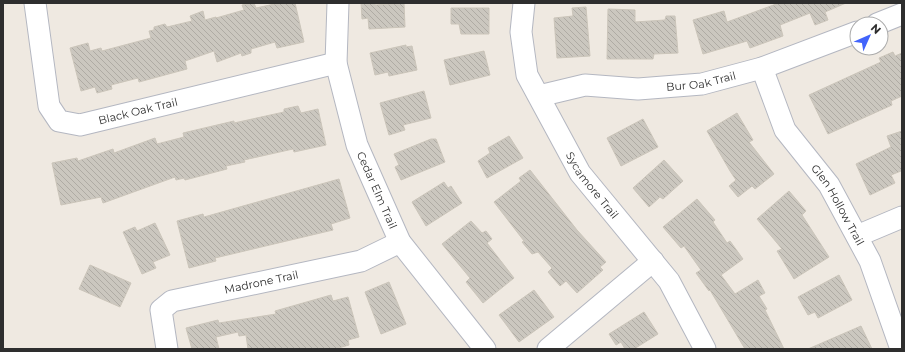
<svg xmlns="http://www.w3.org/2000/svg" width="905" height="352" viewBox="0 0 905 352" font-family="Montserrat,sans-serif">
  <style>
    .building { fill: url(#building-back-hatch); stroke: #cbc5ba }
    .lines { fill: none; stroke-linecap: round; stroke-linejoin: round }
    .minor-casing { stroke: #b4b7c1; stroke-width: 23 }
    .minor { stroke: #fff; stroke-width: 21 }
    .labels { text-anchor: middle; stroke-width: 4; stroke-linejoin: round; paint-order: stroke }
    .street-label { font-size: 11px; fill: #2e2e2e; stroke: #fff }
  </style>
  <defs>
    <pattern id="building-back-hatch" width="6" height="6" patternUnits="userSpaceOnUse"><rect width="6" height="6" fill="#cbc7bf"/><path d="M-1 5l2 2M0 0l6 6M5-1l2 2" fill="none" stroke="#afaba4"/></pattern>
  </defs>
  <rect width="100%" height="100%" fill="#efe9e1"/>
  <!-- building -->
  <path class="building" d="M 250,3 L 254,3 L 256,8 L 279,3 L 295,3 L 304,42 L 277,48 L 275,42 L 251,49 L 251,53 L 242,56 L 241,53 L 217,62 L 214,51 L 185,61 L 187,69 L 139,82 L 138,78 L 111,85 L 112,89 L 97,93 L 95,87 L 81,91 L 70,48 L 88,43 L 90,51 L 101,48 L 102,51 L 151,38 L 149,31 L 154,30 L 154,27 L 165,24 L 167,27 L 192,21 L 190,16 L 203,11 L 205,20 L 216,17 L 216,18 L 244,10 L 242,5 Z
    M 361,3 L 375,3 L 375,5 L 404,3 L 405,27 L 369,29 L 368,18 L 362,19 Z
    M 779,3 L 846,3 L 825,12 L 828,20 L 815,25 L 810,13 L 780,25 L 783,36 L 750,48 L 747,41 L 703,54 L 693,20 L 724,11 L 727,22 Z
    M 586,7 L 590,56 L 557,58 L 554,18 L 573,16 L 572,8 Z
    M 451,8 L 489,8 L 489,34 L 461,34 L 459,24 L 451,24 Z
    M 608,9 L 635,10 L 635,22 L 665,20 L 666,16 L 675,16 L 678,53 L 654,54 L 653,59 L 607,59 Z
    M 406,45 L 406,47 L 412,46 L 417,70 L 389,76 L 388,72 L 375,75 L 370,53 Z
    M 484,51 L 490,75 L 450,85 L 444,60 Z
    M 893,52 L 895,56 L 902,53 L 902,96 L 891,101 L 892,105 L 828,134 L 809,95 L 881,62 L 879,58 Z
    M 424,91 L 431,118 L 403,125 L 405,130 L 389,135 L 380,103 Z
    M 298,106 L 301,113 L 318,109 L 326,145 L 294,152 L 293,149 L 244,160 L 245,162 L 226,166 L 227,169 L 185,180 L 184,178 L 176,180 L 175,177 L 103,203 L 101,197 L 61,205 L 52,163 L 77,158 L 78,161 L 113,149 L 114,153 L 155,138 L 157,144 L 184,137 L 183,133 L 234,121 L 234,123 L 284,112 L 284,109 Z
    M 737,113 L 753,140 L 749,142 L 774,174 L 755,189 L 752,186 L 738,197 L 729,186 L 736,180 L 730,171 L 707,131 Z
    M 643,119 L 658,147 L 621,166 L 607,138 Z
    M 902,131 L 902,172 L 901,171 L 891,175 L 895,183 L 870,195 L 856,164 L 891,147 L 887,136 Z
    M 509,136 L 523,158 L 487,178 L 478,161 L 490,153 L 488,148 Z
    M 431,139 L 436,139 L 445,162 L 401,180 L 395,167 L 399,165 L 394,154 Z
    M 664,160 L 683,181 L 663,199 L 660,197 L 649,207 L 633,188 Z
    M 530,170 L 577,230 L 606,262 L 600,267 L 603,270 L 577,293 L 566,281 L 560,286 L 548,272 L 552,268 L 538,252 L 532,254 L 522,242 L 524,241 L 494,202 L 521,181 L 519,178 Z
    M 339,179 L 350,218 L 331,224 L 333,230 L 215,258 L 216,261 L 189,268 L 177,221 L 203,214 L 204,217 Z
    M 444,182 L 448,188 L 451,186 L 462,203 L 426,226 L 412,202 Z
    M 789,191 L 806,211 L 802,215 L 829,257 L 794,279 L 777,251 L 782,249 L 757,219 Z
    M 697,199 L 715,220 L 713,222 L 727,243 L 730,241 L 743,259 L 721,275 L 735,294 L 758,280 L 765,293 L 759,296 L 767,309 L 765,310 L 784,349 L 745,349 L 710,290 L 709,291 L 696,273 L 701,270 L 684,246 L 681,248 L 663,227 Z
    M 471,221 L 482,233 L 486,231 L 492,239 L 487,243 L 514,278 L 483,303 L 466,282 L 470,278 L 442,244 Z
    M 155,223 L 170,255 L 153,262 L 156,268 L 142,274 L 123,232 L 135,227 L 137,231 Z
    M 90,265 L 131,283 L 120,307 L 79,289 Z
    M 839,275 L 852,300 L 818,318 L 815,312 L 808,315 L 798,297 Z
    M 389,282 L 406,324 L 381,334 L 365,292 Z
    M 534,290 L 554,317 L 519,342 L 499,315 Z
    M 331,295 L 333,301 L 348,297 L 359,337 L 348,340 L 349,345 L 335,349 L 248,349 L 246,335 L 239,336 L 238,332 L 216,337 L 219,349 L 192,349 L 186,328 L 218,320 L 219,323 L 276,314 L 275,311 Z
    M 644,312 L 658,334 L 634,349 L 625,349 L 621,342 L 616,345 L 609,334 Z
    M 861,326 L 872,349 L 808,349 Z"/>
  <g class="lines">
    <!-- minor casing -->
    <g class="minor-casing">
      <g id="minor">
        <path id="s1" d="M 35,3 L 49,106 L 59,121 L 80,125 L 336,63"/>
        <path id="s2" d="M 338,3 L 336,63 L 357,145 L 400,242 L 485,349"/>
        <path id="s3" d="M 524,3 L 521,32 L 527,75 L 580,173 L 669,281 L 705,349"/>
        <path d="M 877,24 L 902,14"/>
        <path id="s4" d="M 762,68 L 785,130 L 829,185 L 870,261 L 901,349"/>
        <path id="s5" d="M 539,96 L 585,85 L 638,89 L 702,84 L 762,68 L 857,32"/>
        <path d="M 857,236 L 902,217"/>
        <path id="s6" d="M 167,349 L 161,310 L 172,301 L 361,261 L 400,242"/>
        <path d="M 548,349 L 653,261"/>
      </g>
    </g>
    <!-- minor -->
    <use href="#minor" class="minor"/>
  </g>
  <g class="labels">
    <!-- street labels -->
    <g class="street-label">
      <text dy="4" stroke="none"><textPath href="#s5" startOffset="164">Bur Oak Trail</textPath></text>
      <text dy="4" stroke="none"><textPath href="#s1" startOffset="203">Black Oak Trail</textPath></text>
      <text dy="4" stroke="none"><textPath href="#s3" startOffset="201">Sycamore Trail</textPath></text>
      <text dy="4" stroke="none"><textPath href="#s2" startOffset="194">Cedar Elm Trail</textPath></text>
      <text dy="4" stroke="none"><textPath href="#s4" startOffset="158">Glen Hollow Trail</textPath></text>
      <text dy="4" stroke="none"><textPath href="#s6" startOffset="145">Madrone Trail</textPath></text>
    </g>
  </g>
  <!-- border -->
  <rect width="905" height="352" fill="none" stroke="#2e2e2e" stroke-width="8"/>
  <!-- north arrow -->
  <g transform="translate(869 36) rotate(45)"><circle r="19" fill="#ffffff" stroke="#ababab"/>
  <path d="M0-3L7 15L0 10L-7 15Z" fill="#4264fb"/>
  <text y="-6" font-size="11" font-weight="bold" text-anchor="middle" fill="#2e2e2e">N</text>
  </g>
</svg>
